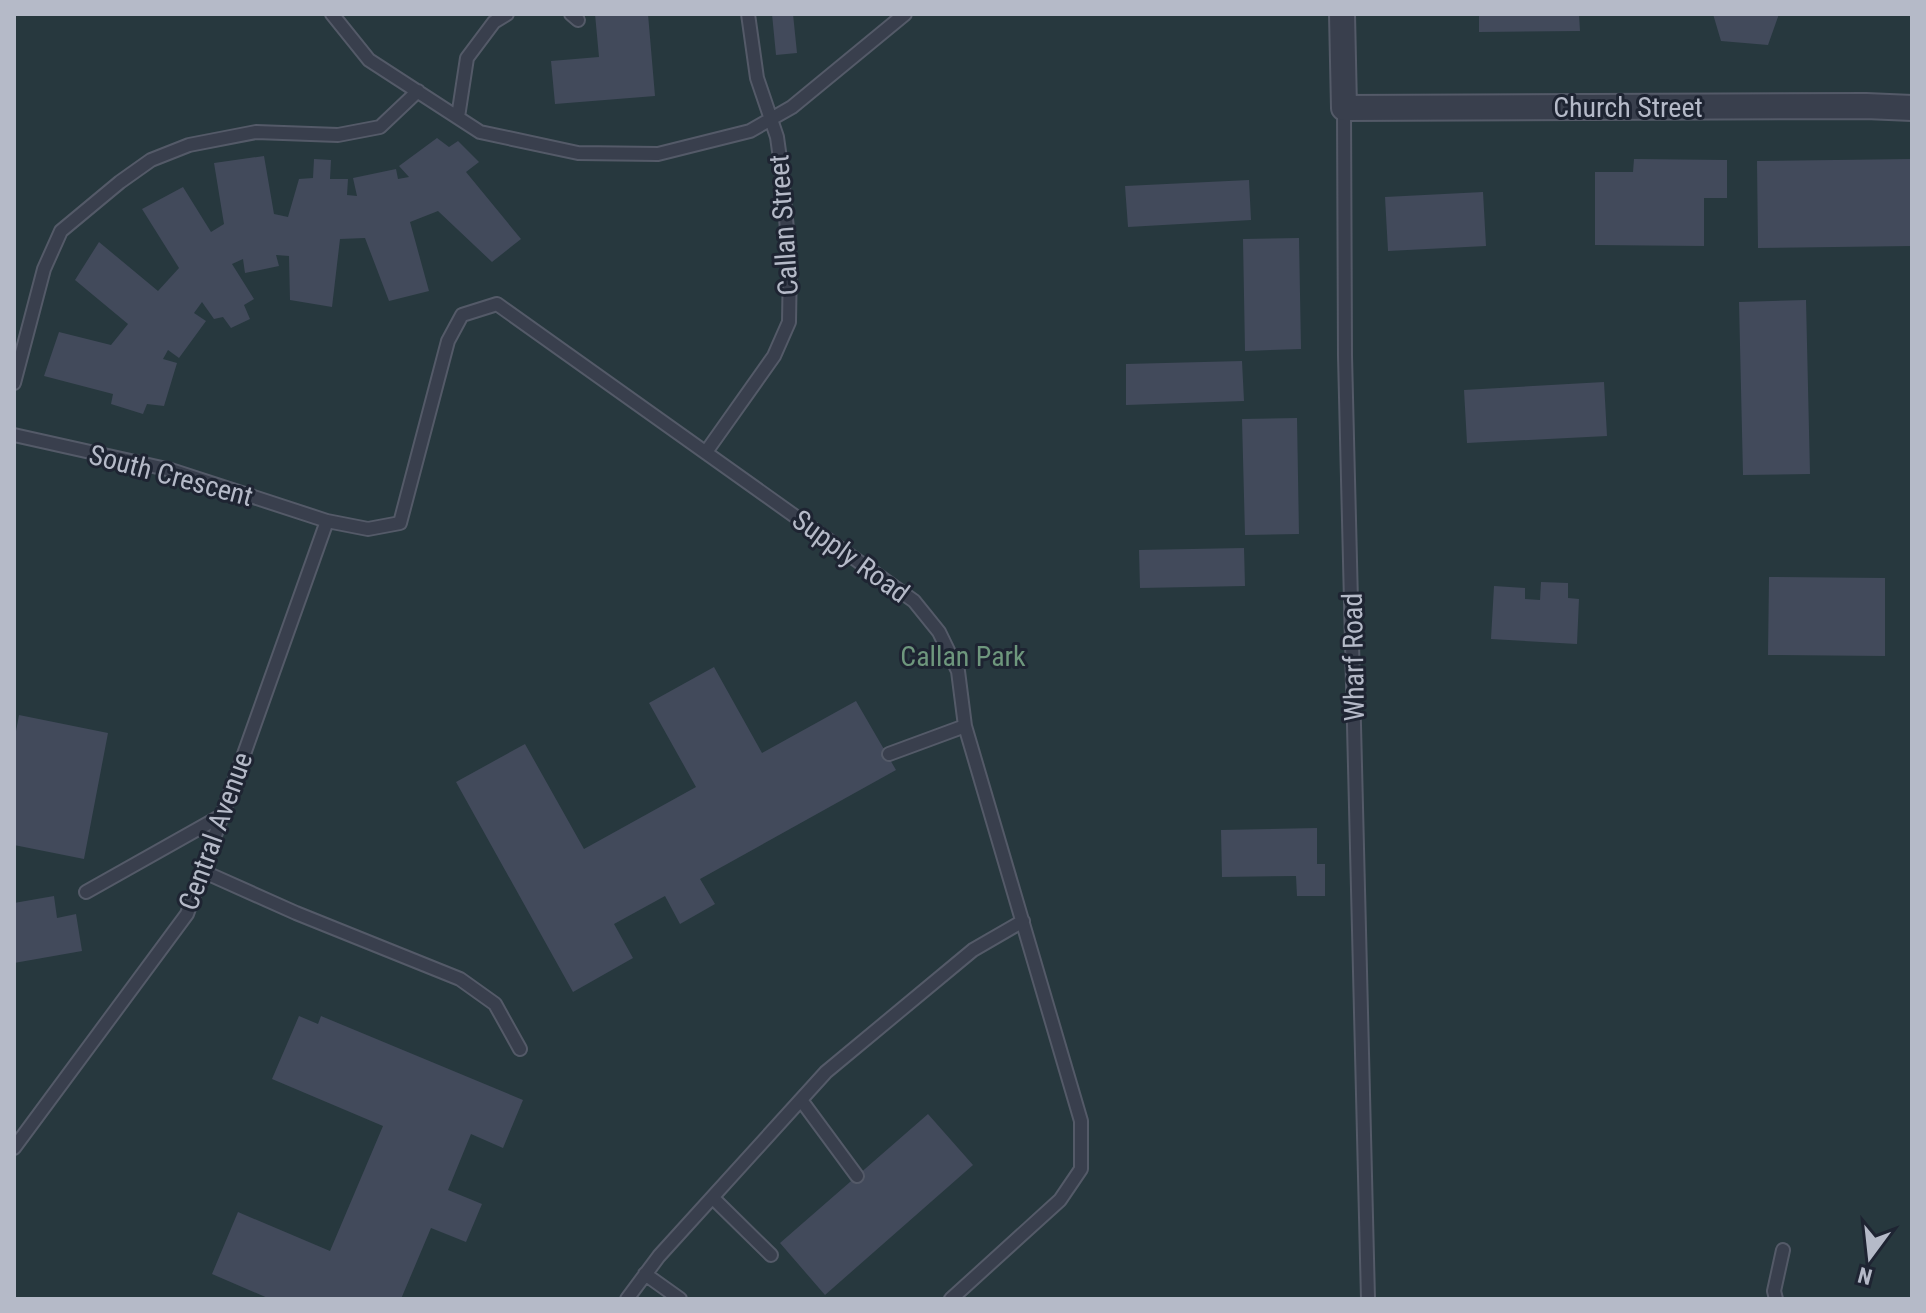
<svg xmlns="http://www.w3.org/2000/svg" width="1926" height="1313" viewBox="0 0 1926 1313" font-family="'Roboto Condensed',sans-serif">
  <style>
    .green { fill: #27383e }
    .building { fill: #424a5b }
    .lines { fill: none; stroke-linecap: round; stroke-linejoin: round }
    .lane-casing { stroke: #545a68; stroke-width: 16 }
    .street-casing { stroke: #545a68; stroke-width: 28 }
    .lane { stroke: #393f4d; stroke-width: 12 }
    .street { stroke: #393f4d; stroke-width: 24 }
    .labels { text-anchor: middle; stroke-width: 6; stroke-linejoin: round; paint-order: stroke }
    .street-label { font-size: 28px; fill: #b5bac8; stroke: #1e2432 }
    .park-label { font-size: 28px; fill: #6e977d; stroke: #1e2432 }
  </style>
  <rect width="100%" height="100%" fill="#252c3d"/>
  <!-- green -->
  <path class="green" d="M 14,14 L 1912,14 L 1912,1299 L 14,1299 Z"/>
  <!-- building -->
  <path class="building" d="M 595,14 L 648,14 L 655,96 L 555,104 L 551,61 L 599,57 Z
    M 772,14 L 793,14 L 797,53 L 776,55 Z
    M 1479,14 L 1579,14 L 1580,31 L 1479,32 Z
    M 1713,14 L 1779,14 L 1768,45 L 1721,41 Z
    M 437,138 L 449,147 L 458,141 L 479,162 L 466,172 L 521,239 L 492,262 L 438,211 L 410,222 L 429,291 L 389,301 L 365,238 L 340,239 L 332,307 L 290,300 L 289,256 L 276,255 L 279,266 L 245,273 L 243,259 L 232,264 L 254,299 L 244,305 L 250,319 L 231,328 L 223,317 L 214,319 L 202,302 L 194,313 L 206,321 L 179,358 L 168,350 L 163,359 L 177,363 L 164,406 L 147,404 L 143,414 L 111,404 L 113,394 L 44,376 L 59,332 L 111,345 L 128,324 L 75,280 L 99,242 L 158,291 L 179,268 L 142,209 L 183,187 L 211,232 L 224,224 L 214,163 L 264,156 L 274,214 L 288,217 L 299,179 L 313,178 L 314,159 L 331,160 L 330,179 L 348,179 L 347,195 L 357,196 L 353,178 L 396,169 L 398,179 L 409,177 L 399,166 Z
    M 1634,159 L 1727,160 L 1727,198 L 1704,198 L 1704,246 L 1595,245 L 1595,172 L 1633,172 Z
    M 1912,159 L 1912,246 L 1758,248 L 1757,161 Z
    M 1249,180 L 1251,220 L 1128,227 L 1125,186 Z
    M 1483,192 L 1486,246 L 1388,251 L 1385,197 Z
    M 1299,238 L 1301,349 L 1245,351 L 1243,239 Z
    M 1806,300 L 1810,474 L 1743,475 L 1739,302 Z
    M 1242,361 L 1244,401 L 1126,405 L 1126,364 Z
    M 1604,382 L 1607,436 L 1467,443 L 1464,390 Z
    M 1297,418 L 1299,534 L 1245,535 L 1242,419 Z
    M 1244,548 L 1245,586 L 1140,588 L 1139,550 Z
    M 1769,577 L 1885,578 L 1885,656 L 1768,655 Z
    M 1541,582 L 1568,583 L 1568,598 L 1579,599 L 1577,644 L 1491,639 L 1494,586 L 1525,588 L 1525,599 L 1540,600 Z
    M 714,667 L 762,753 L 856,701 L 896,770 L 700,879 L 715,904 L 680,924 L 665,896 L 614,924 L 633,958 L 573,992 L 456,782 L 525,744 L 584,849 L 696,787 L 649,703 Z
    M 19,715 L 108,733 L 84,859 L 14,845 L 14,742 Z
    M 1317,828 L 1317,864 L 1325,864 L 1325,896 L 1297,896 L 1296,876 L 1222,877 L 1221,830 Z
    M 54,896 L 57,918 L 76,914 L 82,951 L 14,963 L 14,903 Z
    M 299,1016 L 318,1024 L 321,1016 L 523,1100 L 503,1148 L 471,1134 L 448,1190 L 482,1204 L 466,1242 L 431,1228 L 401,1299 L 270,1299 L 212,1274 L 238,1212 L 330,1251 L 383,1126 L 272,1079 Z
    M 928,1114 L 973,1165 L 825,1295 L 780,1243 Z"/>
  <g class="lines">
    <!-- lane casing -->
    <g class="lane-casing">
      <path id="lane" d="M 332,14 L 369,60 L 480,132 L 578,153 L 658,154 L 750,131 L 792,107 L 905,14
        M 571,14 L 578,20
        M 1344,108 L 1345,356 L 1368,1299
        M 458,117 L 467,58 L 494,22 L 507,14
        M 14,383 L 44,269 L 61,231 L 120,182 L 151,160 L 189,145 L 256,132 L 338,135 L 380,127 L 418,91
        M 14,435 L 171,470 L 327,521 L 368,529 L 400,523 L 448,341 L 462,315 L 497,304 L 914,601 L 939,632 L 958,671 L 965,726 L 1081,1121 L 1081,1169 L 1060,1200 L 951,1299
        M 706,452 L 774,356 L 789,322 L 790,261 L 781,166 L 777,137 L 757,78 L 748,14
        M 889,754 L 965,726
        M 202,871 L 296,913 L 460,979 L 495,1004 L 520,1049
        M 86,892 L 221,816
        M 801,1100 L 857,1176
        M 14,1148 L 187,914 L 327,521
        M 713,1198 L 771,1255
        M 645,1274 L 680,1299
        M 627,1299 L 659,1256 L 826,1072 L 973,950 L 1023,921
        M 1776,1299 L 1774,1291 L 1783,1250"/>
    </g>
    <!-- street casing -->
    <g class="street-casing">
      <path id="street" d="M 1342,14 L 1344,108 L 1866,106 L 1912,108"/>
    </g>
    <!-- lane -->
    <use href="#lane" class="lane"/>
    <!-- street -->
    <use href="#street" class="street"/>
  </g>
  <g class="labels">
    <!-- street labels -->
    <g class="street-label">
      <text x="1628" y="117">Church Street</text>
      <text transform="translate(783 225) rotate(-94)" y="10">Callan Street</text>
      <text transform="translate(171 475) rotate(15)" y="10">South Crescent</text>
      <text transform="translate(851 556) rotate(36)" y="10">Supply Road</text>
      <text transform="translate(1353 657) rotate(-91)" y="10">Wharf Road</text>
      <text transform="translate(215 831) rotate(-70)" y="10">Central Avenue</text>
    </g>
    <!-- park labels -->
    <g class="park-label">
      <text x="963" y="666">Callan Park</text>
    </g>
  </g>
  <!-- border -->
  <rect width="1926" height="1313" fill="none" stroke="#b5bac8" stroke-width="32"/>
  <!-- north arrow -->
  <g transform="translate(1870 1257) rotate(195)" stroke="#1e2432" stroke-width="6" paint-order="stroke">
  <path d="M0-6L14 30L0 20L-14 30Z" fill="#b5bac8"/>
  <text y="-12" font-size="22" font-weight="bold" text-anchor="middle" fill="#b5bac8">N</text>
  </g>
</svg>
